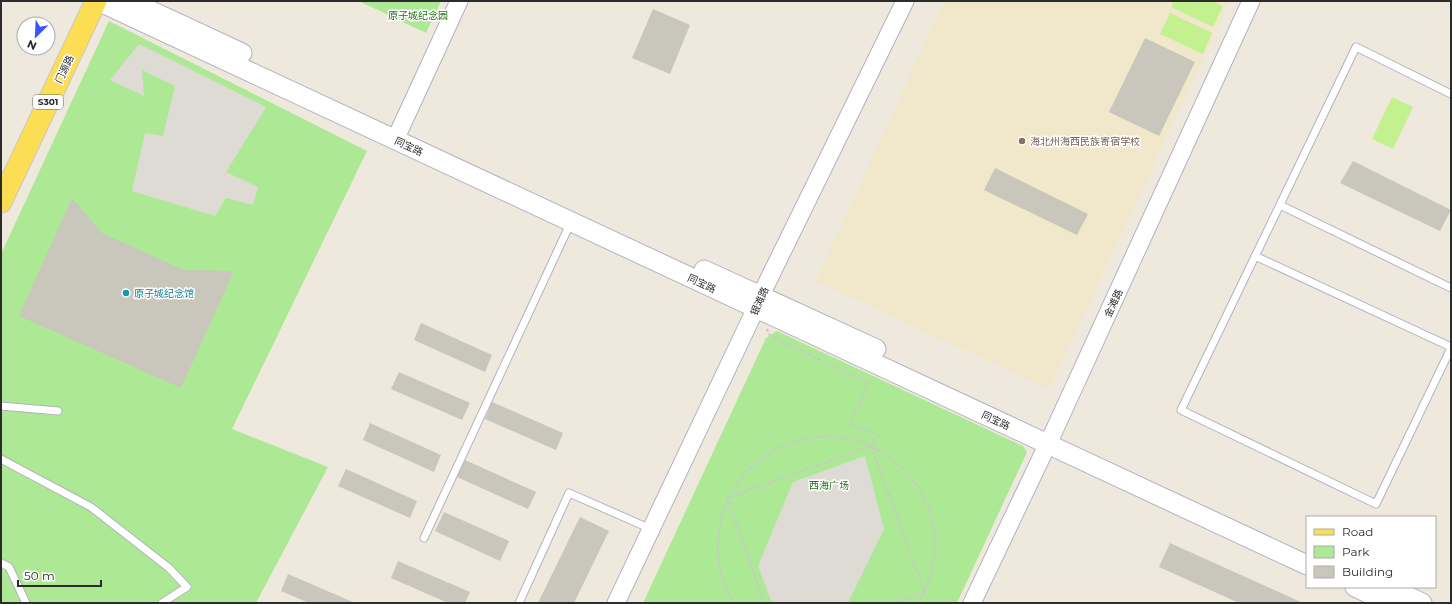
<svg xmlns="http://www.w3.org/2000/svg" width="1452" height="604" viewBox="0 0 1452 604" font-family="Montserrat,'Noto Sans SC',sans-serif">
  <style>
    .education { fill: #f1e7cb }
    .green { fill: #ade995 }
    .pitch { fill: #c3f190 }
    .plaza { fill: #dedbd4 }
    .building { fill: #c9c6bb }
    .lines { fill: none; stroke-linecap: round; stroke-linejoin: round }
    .service-casing { stroke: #b1b2c0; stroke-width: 9 }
    .tertiary-casing { stroke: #b1b2c0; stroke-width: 19 }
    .secondary-casing { stroke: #b1b2c0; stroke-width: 21 }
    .primary-casing { stroke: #c8c8c8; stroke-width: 23 }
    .path { stroke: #c8c8c8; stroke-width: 2; stroke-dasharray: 3 2; stroke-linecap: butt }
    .service { stroke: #fff; stroke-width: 7 }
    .tertiary { stroke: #fff; stroke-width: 17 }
    .secondary { stroke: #fff; stroke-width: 19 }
    .primary { stroke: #fcde54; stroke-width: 21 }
    .education-dot { fill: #8d6e63; stroke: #fff; stroke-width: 1.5 }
    .culture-dot { fill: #0f9aa8; stroke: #fff; stroke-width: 1.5 }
    .labels { text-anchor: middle; stroke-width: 3; stroke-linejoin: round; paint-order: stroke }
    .shield { fill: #fff; stroke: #6b6b6b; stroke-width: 1 }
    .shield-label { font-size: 9px; font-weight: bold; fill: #2c2c2c }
    .park-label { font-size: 10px; fill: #227014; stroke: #fff }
    .street-label { font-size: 10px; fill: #2c2c2c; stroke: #fff }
    .education-label { font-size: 10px; fill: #785e54; stroke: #fff; text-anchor: start }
    .culture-label { font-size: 10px; fill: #0d838f; stroke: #fff; text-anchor: start }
  </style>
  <rect width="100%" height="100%" fill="#eee8dd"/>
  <!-- education -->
  <path class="education" d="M 944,1 L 1230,1 L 1049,389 L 816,281 Z"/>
  <!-- green -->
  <path class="green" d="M 359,1 L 441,1 L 426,33 Z
    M 109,21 L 367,151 L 232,429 L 328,467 L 256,603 L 1,603 L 1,254 Z
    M 777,331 L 1023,446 L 1027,452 L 957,603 L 643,603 L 766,338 Z"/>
  <!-- pitch -->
  <path class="pitch" d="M 1174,1 L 1212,1 L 1223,6 L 1213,27 L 1171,7 Z
    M 1170,13 L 1212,33 L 1203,54 L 1160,34 Z
    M 1392,97 L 1413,107 L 1393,149 L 1372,139 Z"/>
  <!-- plaza -->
  <path class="plaza" d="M 139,44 L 266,107 L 226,172 L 258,187 L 253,205 L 226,198 L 215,216 L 132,191 L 145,133 L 163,136 L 175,86 L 142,70 L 144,96 L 110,80 Z
    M 865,456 L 884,529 L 848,603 L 772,603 L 758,566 L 793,482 Z"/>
  <!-- building -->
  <path class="building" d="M 653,9 L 690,25 L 670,74 L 632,58 Z
    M 1145,38 L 1195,62 L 1159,136 L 1109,112 Z
    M 1353,161 L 1451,210 L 1440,231 L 1340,183 Z
    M 995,168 L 1088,214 L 1077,235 L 984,190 Z
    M 72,198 L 102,233 L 184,270 L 234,271 L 181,388 L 19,316 Z
    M 421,323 L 492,355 L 485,372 L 414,340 Z
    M 399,372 L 470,403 L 462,420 L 391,389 Z
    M 492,402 L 563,433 L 556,450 L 485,419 Z
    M 370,423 L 441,455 L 434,472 L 363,440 Z
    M 465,460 L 536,492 L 528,509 L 457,477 Z
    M 346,469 L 417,501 L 410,518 L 338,486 Z
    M 444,512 L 509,541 L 500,561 L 435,531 Z
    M 580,517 L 609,531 L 574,603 L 538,603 Z
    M 1170,543 L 1303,603 L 1239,603 L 1159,567 Z
    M 398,561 L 470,592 L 465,603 L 448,603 L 391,578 Z
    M 288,574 L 355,603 L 309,603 L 281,591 Z"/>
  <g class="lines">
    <!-- service casing -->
    <g class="service-casing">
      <path id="service" d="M 1451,94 L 1356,47 L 1181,410 L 1376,504 L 1451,348
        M 1280,205 L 1451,288
        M 1255,256 L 1451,347
        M 1,406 L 58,411
        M 1,459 L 91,507 L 169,568 L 187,587 L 162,603
        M 424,538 L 571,222
        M 1,563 L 9,567 L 26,603
        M 519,603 L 569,493 L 651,529"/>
    </g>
    <!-- tertiary casing -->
    <g class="tertiary-casing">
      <path id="tertiary" d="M 395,140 L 459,1
        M 616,603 L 756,308 L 761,295 L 905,1
        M 972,603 L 1053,433 L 1251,1"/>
    </g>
    <!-- secondary casing -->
    <g class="secondary-casing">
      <path id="secondary" d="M 98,1 L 1307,565
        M 130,1 L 242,53
        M 704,270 L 876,349
        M 1355,587 L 1389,603
        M 1387,587 L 1422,603"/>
    </g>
    <!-- primary casing -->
    <g class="primary-casing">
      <path id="primary" d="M 1,202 L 96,1"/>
    </g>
    <!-- path -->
    <path class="path" d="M 767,329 L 770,336 L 869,383 L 850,424 L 877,435 L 871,446
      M 735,603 C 717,580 714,544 722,517 C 747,430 856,408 912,479 C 926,497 934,518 934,540 C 935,563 930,584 918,603
      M 764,603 L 727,498 L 871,446 L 925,592 L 893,603"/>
    <!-- service -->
    <use href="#service" class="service"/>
    <!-- tertiary -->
    <use href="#tertiary" class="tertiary"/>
    <!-- secondary -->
    <use href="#secondary" class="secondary"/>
    <!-- primary -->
    <use href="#primary" class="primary"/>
  </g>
  <!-- markers -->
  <circle class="education-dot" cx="1022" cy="141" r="4"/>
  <circle class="culture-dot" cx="126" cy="293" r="4"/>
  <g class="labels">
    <!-- shield labels -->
    <rect class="shield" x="33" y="95" width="30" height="14" rx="3"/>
    <g class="shield-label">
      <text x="48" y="105">S301</text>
    </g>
    <!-- park labels -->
    <g class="park-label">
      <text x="418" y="19">原子城纪念园</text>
      <text x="829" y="489">西海广场</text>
    </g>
    <!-- street labels -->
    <g class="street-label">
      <text transform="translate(64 69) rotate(-65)" y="4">门源路</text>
      <text transform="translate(409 146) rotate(25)" y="4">同宝路</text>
      <text transform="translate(702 283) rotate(25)" y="4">同宝路</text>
      <text transform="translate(759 301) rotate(-67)" y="4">银滩路</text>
      <text transform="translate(1113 303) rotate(-65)" y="4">金滩路</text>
      <text transform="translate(996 420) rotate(25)" y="4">同宝路</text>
    </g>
    <!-- education labels -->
    <g class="education-label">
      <text x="1030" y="145">海北州海西民族寄宿学校</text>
    </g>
    <!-- culture labels -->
    <g class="culture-label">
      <text x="134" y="297">原子城纪念馆</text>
    </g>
  </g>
  <!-- border -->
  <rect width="1452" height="604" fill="none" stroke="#2c2c2c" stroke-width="4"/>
  <!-- legend -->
  <rect x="1306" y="516" width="130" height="72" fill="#ffffff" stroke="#ababab"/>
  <rect x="1314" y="529" width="20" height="6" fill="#fcde54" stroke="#ababab"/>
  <text x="1342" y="536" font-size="12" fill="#2c2c2c">Road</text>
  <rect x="1314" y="546" width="20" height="12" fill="#ade995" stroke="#ababab"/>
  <text x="1342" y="556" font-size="12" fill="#2c2c2c">Park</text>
  <rect x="1314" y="566" width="20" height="12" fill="#c9c6bb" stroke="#ababab"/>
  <text x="1342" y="576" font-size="12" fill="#2c2c2c">Building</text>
  <!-- north arrow -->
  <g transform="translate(36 36) rotate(204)"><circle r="19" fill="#ffffff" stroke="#ababab"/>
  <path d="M0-3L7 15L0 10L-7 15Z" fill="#3953ff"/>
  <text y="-6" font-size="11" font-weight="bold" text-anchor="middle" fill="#2c2c2c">N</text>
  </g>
  <!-- scale -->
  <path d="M18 580v6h83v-6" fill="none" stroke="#2c2c2c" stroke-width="2"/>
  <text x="24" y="580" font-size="12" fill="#2c2c2c" stroke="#ffffff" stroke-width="3" paint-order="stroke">50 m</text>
</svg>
